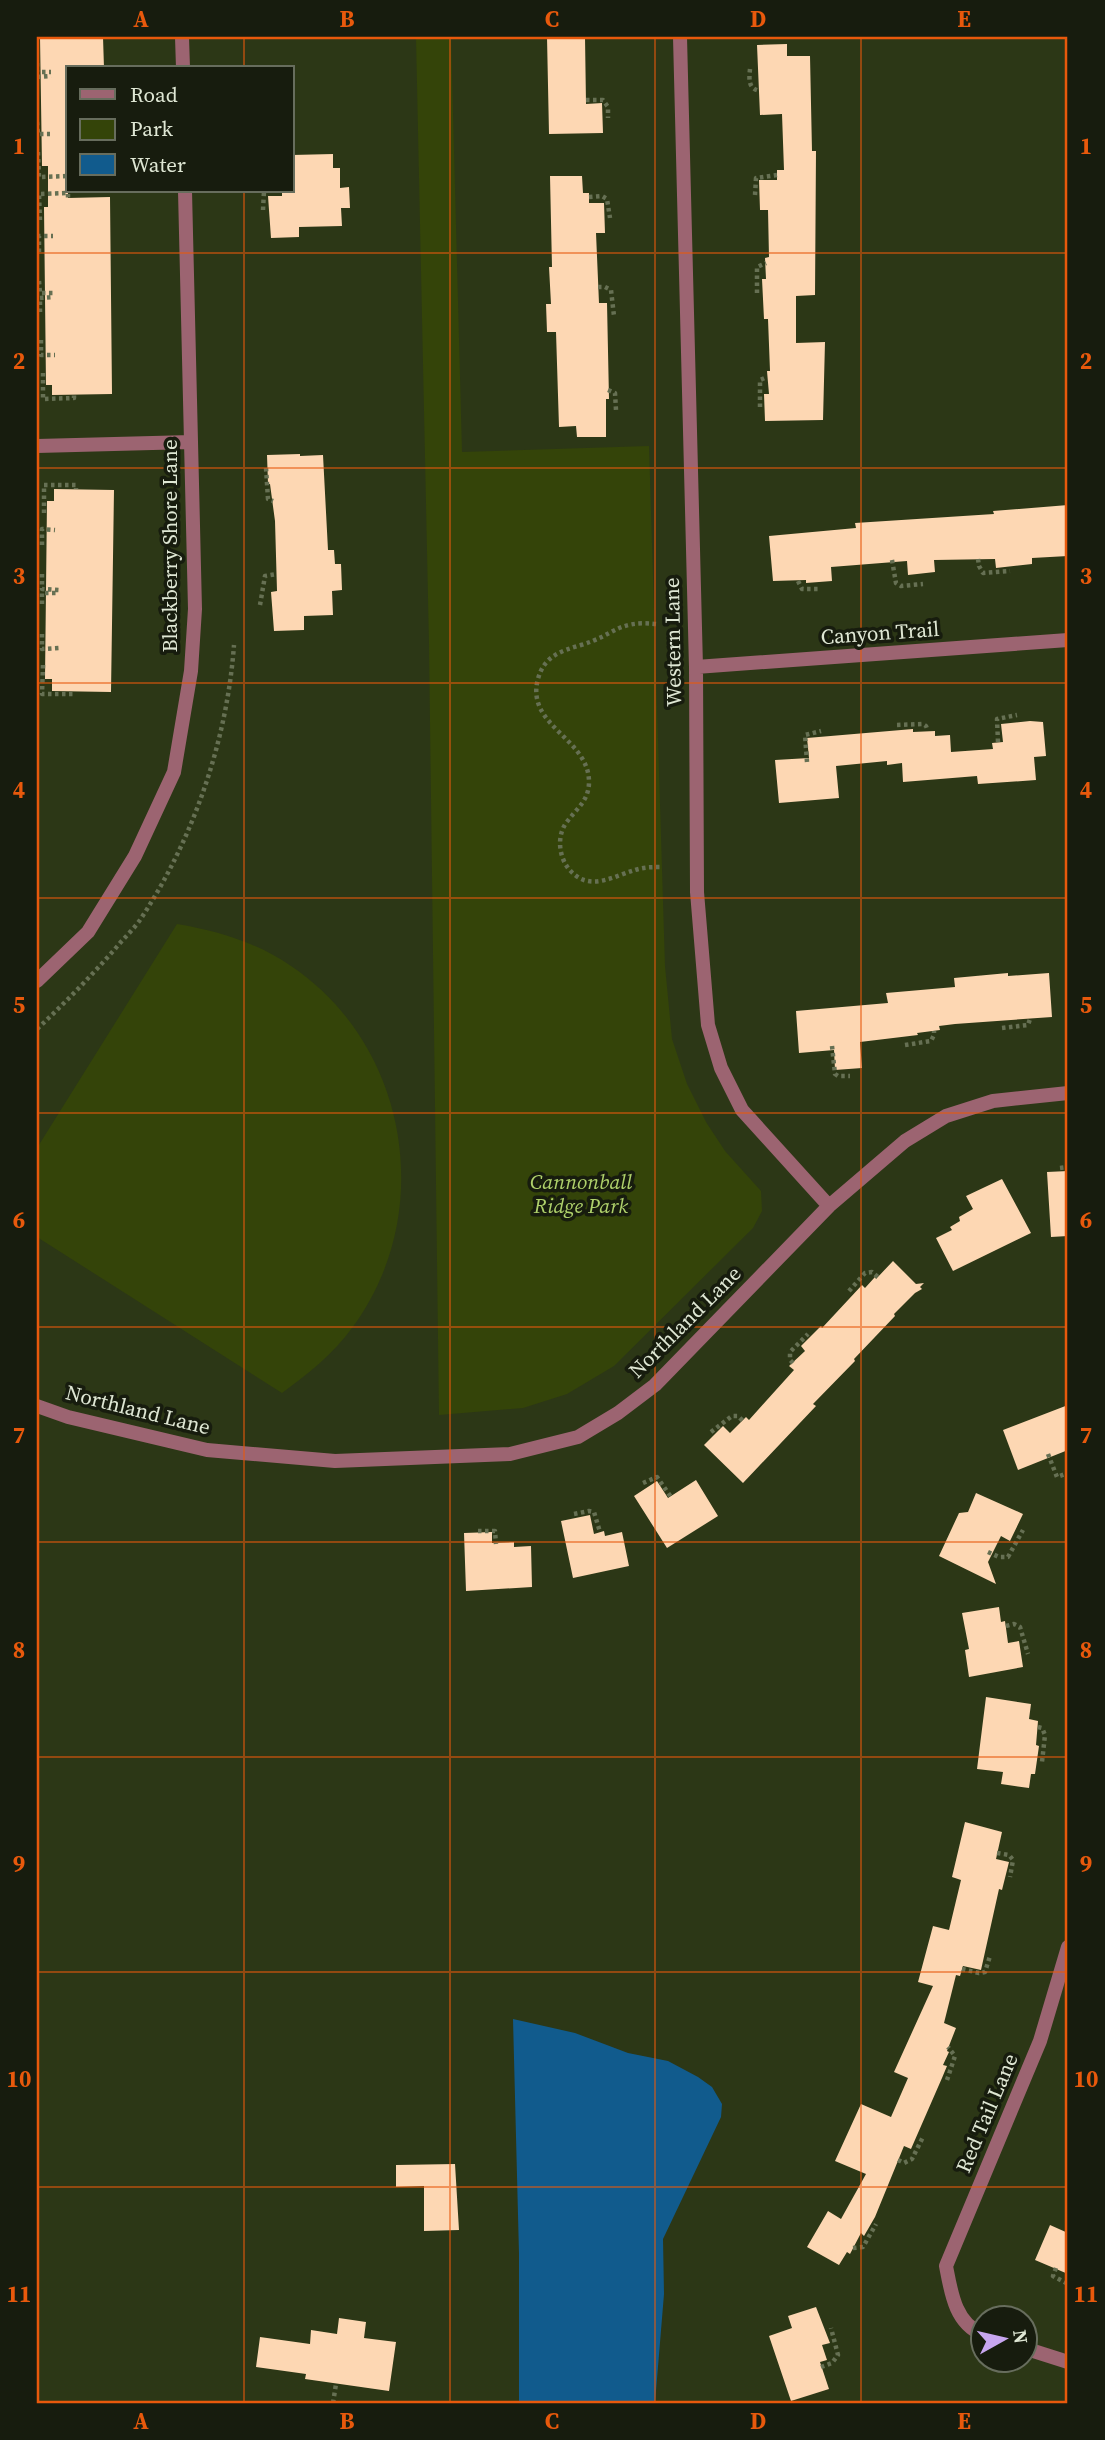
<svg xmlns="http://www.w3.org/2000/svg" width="1105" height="2440" viewBox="0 0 1105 2440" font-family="'Source Serif 4',serif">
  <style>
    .green { fill: #344409 }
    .water { fill: #115b8d }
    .building { fill: #fdd7b3 }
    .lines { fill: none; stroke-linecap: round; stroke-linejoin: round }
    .path { stroke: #667053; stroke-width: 4.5; stroke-dasharray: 3.5 3.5; stroke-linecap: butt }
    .minor { stroke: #9c6471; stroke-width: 14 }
    .grid { fill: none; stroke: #e8590c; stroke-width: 2; stroke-opacity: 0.55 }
    .labels { text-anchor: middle; stroke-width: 7; stroke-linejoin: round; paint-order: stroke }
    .street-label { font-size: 21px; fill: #dfe7d4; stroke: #171c0e }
    .park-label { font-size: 21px; font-style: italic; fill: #afd16b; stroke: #171c0e }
    .neatline { fill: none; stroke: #e8590c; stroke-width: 2.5 }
    .grid-label { font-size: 23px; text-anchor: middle; font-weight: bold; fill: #e8590c }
  </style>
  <rect width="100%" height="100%" fill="#2c3716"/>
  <!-- green -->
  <path class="green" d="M 416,37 L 451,37 L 462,452 L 649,446 L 665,966 L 672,1039 L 687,1084 L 706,1122 L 725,1151 L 761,1191 L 762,1211 L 753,1228 L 614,1366 L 567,1394 L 523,1408 L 439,1415 L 429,644 Z
    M 177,924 C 218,931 256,942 291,966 C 409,1045 437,1214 352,1328 C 333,1354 308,1374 282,1393 L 37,1237 L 37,1148 Z"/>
  <!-- water -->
  <path class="water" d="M 513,2019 L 575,2033 L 628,2053 L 668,2061 L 698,2077 L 712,2087 L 722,2104 L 721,2117 L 663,2239 L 664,2294 L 655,2403 L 519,2403 L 519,2254 Z"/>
  <!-- building -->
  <path class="building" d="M 40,37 L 103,37 L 104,68 L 68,68 L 68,198 L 110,197 L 112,394 L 52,395 L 52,385 L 46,385 L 44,207 L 48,207 L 48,166 L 42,166 Z
    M 547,37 L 585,37 L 586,104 L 602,103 L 603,133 L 549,134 Z
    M 787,44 L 787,56 L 810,56 L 812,151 L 816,151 L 815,295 L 796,296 L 796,343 L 825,342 L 823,420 L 765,421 L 764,394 L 769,394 L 767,371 L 770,371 L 768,319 L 764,319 L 762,279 L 766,279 L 765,258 L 769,257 L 768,210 L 760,210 L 759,180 L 777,180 L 777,170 L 784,170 L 782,114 L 760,115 L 757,45 Z
    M 333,154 L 333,168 L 340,168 L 340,188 L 349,187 L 350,208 L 341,208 L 342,226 L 299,227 L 299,237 L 271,238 L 268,196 L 282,196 L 282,191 L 292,191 L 292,155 Z
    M 550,176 L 582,176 L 583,193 L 589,193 L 589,203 L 604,203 L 605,233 L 596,233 L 599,303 L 607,303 L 609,399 L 606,399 L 606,437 L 577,437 L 576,426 L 559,427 L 556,332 L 547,332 L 546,304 L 551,304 L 549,267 L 552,267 Z
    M 300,454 L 300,456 L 323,455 L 328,550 L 334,550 L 335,564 L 341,564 L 342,590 L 332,591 L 333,615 L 304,616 L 304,630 L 274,631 L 271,592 L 277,591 L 275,521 L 270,484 L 268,484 L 267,455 Z
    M 54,489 L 114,490 L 111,692 L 52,691 L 52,679 L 45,679 L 47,501 L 54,501 Z
    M 1068,505 L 1068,556 L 1032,558 L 1032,564 L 996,568 L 995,559 L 934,560 L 935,572 L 908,575 L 907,561 L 831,567 L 832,581 L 806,583 L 806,580 L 773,581 L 769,536 L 856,528 L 855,523 L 994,514 L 993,511 Z
    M 1030,721 L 1043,722 L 1046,756 L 1034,757 L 1036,780 L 978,784 L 977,776 L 903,782 L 902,763 L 887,765 L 887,761 L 836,766 L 839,798 L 779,803 L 775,760 L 809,758 L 807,738 L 913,729 L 913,732 L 935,731 L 935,736 L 950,735 L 951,752 L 993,749 L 992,743 L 1003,742 L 1001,724 Z
    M 1008,973 L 1008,976 L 1049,973 L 1052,1017 L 955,1024 L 939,1026 L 940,1030 L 917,1033 L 918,1035 L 860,1042 L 862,1068 L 835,1070 L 834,1050 L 799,1053 L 796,1011 L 888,1003 L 886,993 L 955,987 L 954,978 Z
    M 1068,1171 L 1068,1236 L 1051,1237 L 1047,1172 Z
    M 1002,1179 L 1031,1233 L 953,1271 L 936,1238 L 952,1230 L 950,1227 L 960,1221 L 959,1217 L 973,1209 L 966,1196 Z
    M 893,1261 L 916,1284 L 924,1283 L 920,1287 L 922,1289 L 915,1293 L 894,1314 L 895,1316 L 854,1359 L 855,1361 L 813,1404 L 816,1406 L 743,1483 L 704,1445 L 723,1426 L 730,1433 L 746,1417 L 749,1420 L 794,1370 L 789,1366 L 805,1351 L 801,1346 L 821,1326 L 822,1328 L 862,1285 L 865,1288 L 875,1277 L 876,1279 Z
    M 1068,1405 L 1068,1450 L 1018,1470 L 1003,1430 Z
    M 696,1480 L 718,1516 L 667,1548 L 634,1496 L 657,1481 L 668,1498 Z
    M 976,1493 L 1023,1514 L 1010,1541 L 1001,1536 L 988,1562 L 996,1584 L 939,1556 L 959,1513 L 968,1512 Z
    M 590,1515 L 594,1534 L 604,1531 L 605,1536 L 622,1532 L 629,1566 L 573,1578 L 561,1521 Z
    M 492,1532 L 492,1543 L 514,1542 L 514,1547 L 531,1546 L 532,1587 L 466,1591 L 464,1533 Z
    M 999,1607 L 1001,1622 L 1005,1621 L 1008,1643 L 1019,1641 L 1023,1667 L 969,1677 L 965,1650 L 969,1649 L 962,1613 Z
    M 986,1697 L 1031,1704 L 1029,1719 L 1038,1721 L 1036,1745 L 1039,1746 L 1035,1774 L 1031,1774 L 1029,1788 L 1001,1784 L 1003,1772 L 977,1769 Z
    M 965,1822 L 1002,1832 L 996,1859 L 1009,1862 L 1002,1890 L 999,1889 L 981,1970 L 963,1966 L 960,1976 L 956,1975 L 944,2023 L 956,2028 L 947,2051 L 949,2052 L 943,2065 L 947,2066 L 942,2078 L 911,2149 L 904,2146 L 875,2217 L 864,2236 L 861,2233 L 850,2254 L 847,2252 L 839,2265 L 807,2247 L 828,2211 L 841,2219 L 866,2174 L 835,2161 L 861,2104 L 891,2117 L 908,2078 L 894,2072 L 933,1986 L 918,1982 L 933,1926 L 949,1930 L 961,1880 L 952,1877 Z
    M 455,2164 L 459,2230 L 424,2231 L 424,2186 L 396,2187 L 396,2165 Z
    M 1050,2225 L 1068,2233 L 1068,2274 L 1035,2260 Z
    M 816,2307 L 830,2343 L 822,2345 L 827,2360 L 820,2362 L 829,2389 L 791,2401 L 769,2336 L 792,2328 L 788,2316 Z
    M 339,2318 L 366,2322 L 364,2338 L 396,2342 L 389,2391 L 305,2379 L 306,2374 L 256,2367 L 260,2337 L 310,2344 L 311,2330 L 337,2334 Z"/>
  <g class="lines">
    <!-- path -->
    <path class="path" d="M 37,63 L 37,72 L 51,72
      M 750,69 C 749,79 748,89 760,91
      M 37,77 L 51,76
      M 586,100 L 603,100 L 608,107 L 608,118
      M 37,122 L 38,134 L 50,134
      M 38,152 L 39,177 L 68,176
      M 755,195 L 756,178 L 777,175
      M 589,197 L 602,196 L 607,199 L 610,218
      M 263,210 L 264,191
      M 40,220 L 39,194 L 68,193 L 68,198
      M 39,252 L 39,236 L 53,236
      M 39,281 L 40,293 L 53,293
      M 598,287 L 605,287 L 611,290 L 614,316
      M 757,293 L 757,267 L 766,263
      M 40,312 L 40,298 L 53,297
      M 41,340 L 41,355 L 55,355
      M 43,373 L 43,399 L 74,398 L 74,395
      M 608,390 L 615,393 L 616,410
      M 760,407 L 760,380 L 767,377
      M 266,468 L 268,499 L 273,501
      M 44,513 L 44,485 L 76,485 L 76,489
      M 42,545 L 42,529 L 55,530
      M 978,559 L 979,566 L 983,573 L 1010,571
      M 892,560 L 896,583 L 901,586 L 923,584
      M 42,574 L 42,589 L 59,590
      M 798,581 L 802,589 L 820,589
      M 42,604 L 42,593 L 59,593
      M 260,605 L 265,576 L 277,574
      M 656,624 C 617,620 615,635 581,645 C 561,651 544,656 538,679 C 525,726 589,738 589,782 C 589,801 576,809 566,823 C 555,839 560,864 575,875 C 593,890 617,875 635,870 C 644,867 653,867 662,867
      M 42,634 L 42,649 L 59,648
      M 43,665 L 42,694 L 73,694 L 73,691
      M 897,725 L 923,724 L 926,726 L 928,731
      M 998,742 L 997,719 L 1017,715
      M 807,762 L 805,735 L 821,731
      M 1002,1028 L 1028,1025 L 1030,1019
      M 37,1029 C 65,1003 90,977 115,949 C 123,939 133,930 140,920 C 193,840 227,741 234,645
      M 905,1045 L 931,1041 L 934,1035 L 934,1031
      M 832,1046 L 835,1074 L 838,1076 L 850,1076
      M 1060,1168 L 1068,1167
      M 849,1291 L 865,1273 L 872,1272 L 878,1277
      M 793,1363 L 790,1360 L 790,1352 L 808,1334
      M 711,1432 L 732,1416 L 738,1416 L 743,1421
      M 1048,1454 L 1057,1477 L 1068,1473
      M 643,1483 L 657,1477 L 671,1497
      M 574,1514 L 589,1511 L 594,1512 L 600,1532
      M 478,1531 L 495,1531 L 496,1544
      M 988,1552 L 999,1557 L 1008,1557 L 1023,1530
      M 1006,1626 L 1014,1624 L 1020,1627 L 1028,1654
      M 1038,1727 L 1042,1728 L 1045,1735 L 1042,1762
      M 997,1853 L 1009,1855 L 1013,1860 L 1010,1877
      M 962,1969 L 979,1973 L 985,1972 L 990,1956
      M 947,2080 L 955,2056 L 948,2047
      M 898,2160 L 904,2163 L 912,2159 L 923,2137
      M 853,2248 L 863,2247 L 876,2224
      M 1056,2268 L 1053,2276 L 1068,2284
      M 821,2367 L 832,2363 L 838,2355 L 831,2328
      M 333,2403 L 336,2384"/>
    <!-- minor -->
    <path class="minor" d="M 182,37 L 183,68
      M 680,37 L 696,667 L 697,892 L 708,1025 L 721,1068 L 742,1110 L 829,1206
      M 37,446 L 191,442
      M 696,667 L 1068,640
      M 37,981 L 88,932 L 135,856 L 174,772 L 191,671 L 195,609 L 185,191
      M 37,1406 L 68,1417 L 207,1450 L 335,1461 L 510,1454 L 578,1437 L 618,1413 L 655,1385 L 829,1206 L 905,1141 L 946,1116 L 993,1101 L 1068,1093
      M 982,2334 C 955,2323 951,2292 946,2266 L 1040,2041 L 1068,1947
      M 1024,2348 L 1068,2362"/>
  </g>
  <!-- grid -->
  <path class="grid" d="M 244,37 L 244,68M 450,37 L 450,2403M 655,37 L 655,2403M 861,37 L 861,2403M 244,191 L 244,2403M 37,253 L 1068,253M 37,468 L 1068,468M 37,683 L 1068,683M 37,898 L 1068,898M 37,1113 L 1068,1113M 37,1327 L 1068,1327M 37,1542 L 1068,1542M 37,1757 L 1068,1757M 37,1972 L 1068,1972M 37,2187 L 1068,2187"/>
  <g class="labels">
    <!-- street labels -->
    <g class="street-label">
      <text transform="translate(170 546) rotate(-90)" y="7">Blackberry Shore Lane</text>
      <text transform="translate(880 633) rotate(-4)" y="7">Canyon Trail</text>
      <text transform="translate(673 642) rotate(-91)" y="7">Western Lane</text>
      <text transform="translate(685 1322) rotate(-45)" y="7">Northland Lane</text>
      <text transform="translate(138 1410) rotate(14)" y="7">Northland Lane</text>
      <text transform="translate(987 2113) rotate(-67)" y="7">Red Tail Lane</text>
    </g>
    <!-- park labels -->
    <g class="park-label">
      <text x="581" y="1189">Cannonball<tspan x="581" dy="24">Ridge Park</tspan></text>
    </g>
  </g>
  <!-- border -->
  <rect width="1105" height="2440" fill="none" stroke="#171c0e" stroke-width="77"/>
  <!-- legend -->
  <rect x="66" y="66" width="228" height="126" fill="#171c0e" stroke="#676d5d" stroke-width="2"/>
  <rect x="80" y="89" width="35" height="10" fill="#9c6471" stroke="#676d5d" stroke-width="2"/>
  <text x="130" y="102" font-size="21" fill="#dfe7d4">Road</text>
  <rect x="80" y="119" width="35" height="21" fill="#344409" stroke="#676d5d" stroke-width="2"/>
  <text x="130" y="136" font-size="21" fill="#dfe7d4">Park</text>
  <rect x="80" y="154" width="35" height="21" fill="#115b8d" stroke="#676d5d" stroke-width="2"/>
  <text x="130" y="172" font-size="21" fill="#dfe7d4">Water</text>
  <!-- north arrow -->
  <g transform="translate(1004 2339) rotate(82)"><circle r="33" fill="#171c0e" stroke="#676d5d" stroke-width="2"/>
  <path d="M0-5L12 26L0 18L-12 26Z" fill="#c7a6ef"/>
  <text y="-10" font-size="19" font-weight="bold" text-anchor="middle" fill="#dfe7d4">N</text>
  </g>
  <rect x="38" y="38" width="1028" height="2364" class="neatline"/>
  <g class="grid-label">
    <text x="141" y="27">A</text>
    <text x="347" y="27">B</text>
    <text x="552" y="27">C</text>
    <text x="758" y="27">D</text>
    <text x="964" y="27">E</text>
    <text x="19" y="154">1</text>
    <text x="1086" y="154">1</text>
    <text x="19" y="369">2</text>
    <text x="1086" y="369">2</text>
    <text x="19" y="584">3</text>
    <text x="1086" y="584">3</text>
    <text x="19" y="798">4</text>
    <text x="1086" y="798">4</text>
    <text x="19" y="1013">5</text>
    <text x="1086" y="1013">5</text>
    <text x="19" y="1228">6</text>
    <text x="1086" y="1228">6</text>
    <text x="19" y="1443">7</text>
    <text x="1086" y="1443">7</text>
    <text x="19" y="1658">8</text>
    <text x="1086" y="1658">8</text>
    <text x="19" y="1872">9</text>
    <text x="1086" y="1872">9</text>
    <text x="19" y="2087">10</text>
    <text x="1086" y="2087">10</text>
    <text x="19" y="2302">11</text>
    <text x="1086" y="2302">11</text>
    <text x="141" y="2429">A</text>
    <text x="347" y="2429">B</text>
    <text x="552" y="2429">C</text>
    <text x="758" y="2429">D</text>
    <text x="964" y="2429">E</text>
  </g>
</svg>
